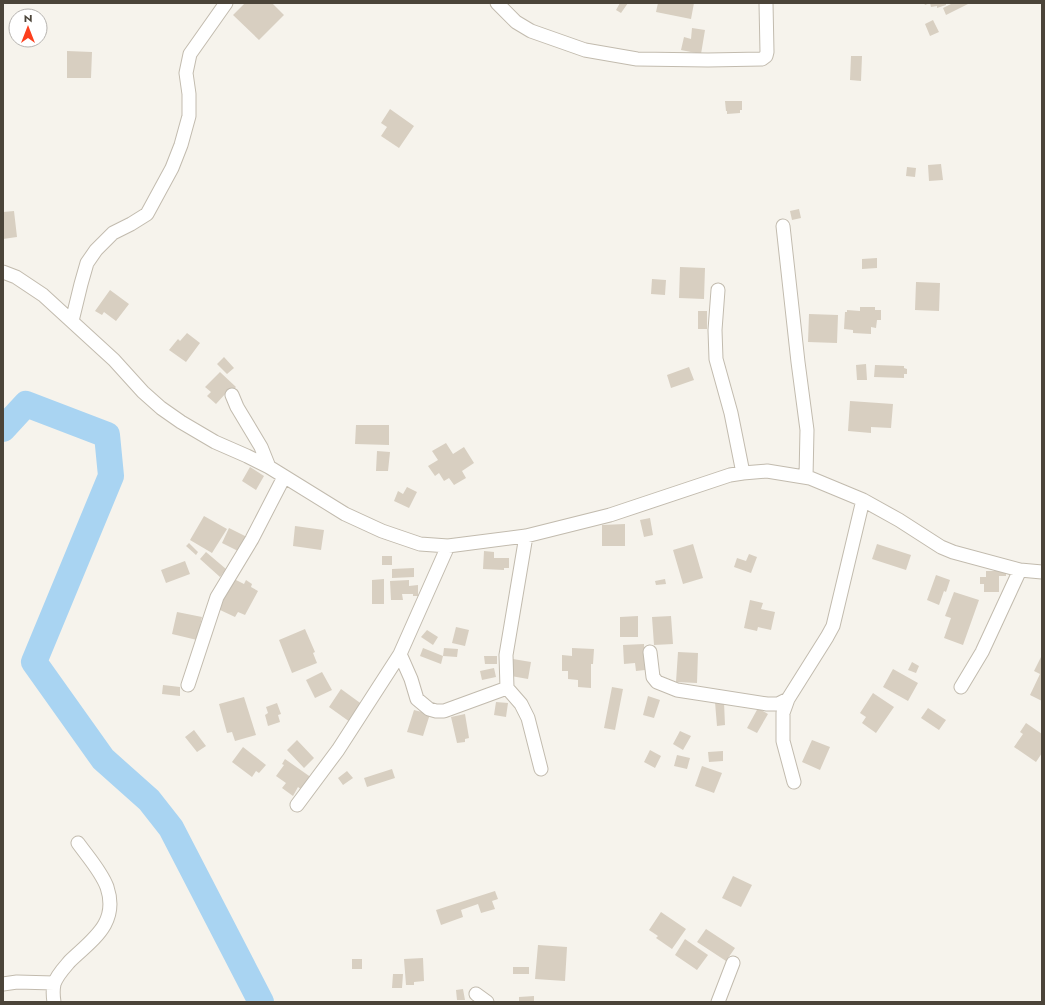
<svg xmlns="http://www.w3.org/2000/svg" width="1045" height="1005" viewBox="0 0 1045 1005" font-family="Jost,sans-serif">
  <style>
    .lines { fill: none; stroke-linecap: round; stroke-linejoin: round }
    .river { stroke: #a9d4f2; stroke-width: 26 }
    .building { fill: #d8cfc1 }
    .minor-casing { stroke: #c2bbae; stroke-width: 15 }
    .minor { stroke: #fff; stroke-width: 13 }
  </style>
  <rect width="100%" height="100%" fill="#f6f3ec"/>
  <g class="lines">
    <!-- river -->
    <path class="river" d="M 3,429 L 26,404 L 107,435 L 111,476 L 34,662 L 103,759 L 149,800 L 171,828 L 261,1002"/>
  </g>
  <!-- building -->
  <path class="building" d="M 245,3 L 272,3 L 284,15 L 259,40 L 233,15 Z
    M 620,3 L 628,3 L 621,13 L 616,10 Z
    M 658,3 L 694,3 L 691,19 L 656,12 Z
    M 924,3 L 946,3 L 946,5 L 937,8 L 937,6 L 931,7 L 930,3 L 925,5 Z
    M 953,3 L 970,3 L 946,15 L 943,8 Z
    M 933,20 L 939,32 L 930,36 L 925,24 Z
    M 692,28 L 705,30 L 701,54 L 681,50 L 684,37 L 691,39 Z
    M 67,51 L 92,52 L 91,78 L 67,78 Z
    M 851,56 L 862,56 L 861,81 L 850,80 Z
    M 725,101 L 742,101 L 742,110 L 740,110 L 740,113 L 727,114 L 727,111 L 726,111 Z
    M 390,109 L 414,126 L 399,148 L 381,136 L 387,127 L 381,123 Z
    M 941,164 L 943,180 L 929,181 L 928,165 Z
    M 907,167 L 916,168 L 915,177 L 906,176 Z
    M 799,209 L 801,218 L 792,220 L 790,211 Z
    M 14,211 L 17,237 L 3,239 L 3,212 Z
    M 877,258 L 877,268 L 862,269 L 862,259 Z
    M 680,267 L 705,268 L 704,299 L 679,298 Z
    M 652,279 L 666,280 L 665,295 L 651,294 Z
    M 916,282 L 940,283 L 939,311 L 915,310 Z
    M 110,290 L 129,304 L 116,321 L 104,312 L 102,315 L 95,311 Z
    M 860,307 L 875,307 L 875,310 L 881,310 L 881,320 L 877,320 L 876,328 L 871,327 L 871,334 L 853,333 L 853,330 L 844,329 L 845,312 L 847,312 L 847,310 L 860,311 Z
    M 698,311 L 707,311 L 707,329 L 698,329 Z
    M 809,314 L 838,315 L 837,343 L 808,342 Z
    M 187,333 L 200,343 L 186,362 L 169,350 L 178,339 L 180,341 Z
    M 224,357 L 234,368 L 227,374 L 217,364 Z
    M 866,364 L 867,380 L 857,380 L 856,365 Z
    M 875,365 L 904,366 L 904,368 L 907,369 L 907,374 L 904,374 L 904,378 L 874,377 Z
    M 689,367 L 694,380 L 671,388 L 667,375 Z
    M 220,372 L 236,387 L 229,394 L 227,392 L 216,404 L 207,396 L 211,392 L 205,387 Z
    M 850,401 L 893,404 L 891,428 L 871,427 L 871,433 L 848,431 Z
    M 356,425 L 389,425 L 389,445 L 355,444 Z
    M 446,443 L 453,454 L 464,447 L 474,463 L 462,471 L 466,478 L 454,485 L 449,478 L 444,481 L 439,473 L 435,476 L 428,466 L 438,460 L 432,451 Z
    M 377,451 L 390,452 L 388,471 L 376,471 Z
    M 250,467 L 264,476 L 256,490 L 242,481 Z
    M 407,487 L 417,492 L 409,508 L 394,501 L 398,491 L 403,494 Z
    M 204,516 L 227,529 L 212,553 L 190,540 Z
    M 650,518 L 653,535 L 644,537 L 640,520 Z
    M 625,524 L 625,546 L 602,546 L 602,525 Z
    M 295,526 L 324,530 L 321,550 L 293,546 Z
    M 229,528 L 247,537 L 240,552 L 222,543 Z
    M 189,543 L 198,552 L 196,555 L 186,546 Z
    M 693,544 L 703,578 L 683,584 L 673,550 Z
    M 877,544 L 911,555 L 906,570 L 872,559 Z
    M 484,551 L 494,552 L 494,558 L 509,558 L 509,568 L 504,568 L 504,570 L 483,569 Z
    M 206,552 L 226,569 L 220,577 L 200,559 Z
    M 749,554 L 757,557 L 751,573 L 734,567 L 737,558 L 746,561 Z
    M 382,556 L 392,556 L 392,565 L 382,565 Z
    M 185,561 L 190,574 L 166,583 L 161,570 Z
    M 414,568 L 414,577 L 392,578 L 392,569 Z
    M 986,571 L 1006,571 L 1006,576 L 999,576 L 999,592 L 984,592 L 984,584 L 980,584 L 980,577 L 986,577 Z
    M 936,575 L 950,580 L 946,592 L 944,591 L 939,605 L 927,600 Z
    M 234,579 L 244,584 L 246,580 L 252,584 L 251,587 L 258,591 L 245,615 L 238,612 L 235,617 L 218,609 Z
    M 384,579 L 384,604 L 372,604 L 372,580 Z
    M 665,579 L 666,584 L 656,585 L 655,581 Z
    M 409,580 L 409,586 L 418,585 L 418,596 L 413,596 L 413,594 L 402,594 L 403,600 L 391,600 L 390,581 Z
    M 954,592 L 979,600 L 963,645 L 944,638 L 951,618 L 945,616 Z
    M 750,600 L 763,603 L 761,609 L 775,612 L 771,630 L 758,627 L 757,631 L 744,628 Z
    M 177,612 L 202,617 L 197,640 L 172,634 Z
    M 638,616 L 638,637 L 620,637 L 620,617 Z
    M 671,616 L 673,644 L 654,645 L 652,617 Z
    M 456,627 L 469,630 L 465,646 L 452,643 Z
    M 305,629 L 315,652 L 313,653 L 317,663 L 292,673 L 279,640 Z
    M 427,630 L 438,637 L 433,645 L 421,637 Z
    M 644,644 L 645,670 L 636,671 L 635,663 L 624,664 L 623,645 Z
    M 423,648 L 443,656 L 441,664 L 420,656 Z
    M 444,648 L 458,649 L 457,657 L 443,656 Z
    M 572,648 L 594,649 L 593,664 L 591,664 L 591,688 L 578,687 L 578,680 L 568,679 L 568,671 L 562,671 L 562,655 L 572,656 Z
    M 678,652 L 698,653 L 697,683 L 676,682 Z
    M 1042,655 L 1042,701 L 1030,695 L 1040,674 L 1034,671 Z
    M 484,656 L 497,656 L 497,664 L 485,664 Z
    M 513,659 L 531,662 L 528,679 L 511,676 Z
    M 912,662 L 919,666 L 916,673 L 908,670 Z
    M 494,668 L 496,677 L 482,680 L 480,671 Z
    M 893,669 L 918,683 L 908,701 L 883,687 Z
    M 322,672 L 332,690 L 315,698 L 306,680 Z
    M 163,685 L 180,687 L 180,696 L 162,694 Z
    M 612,687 L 623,689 L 615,730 L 604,728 Z
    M 341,689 L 363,705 L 350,722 L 329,707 Z
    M 873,693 L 894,707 L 876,733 L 862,723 L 866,717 L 860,713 Z
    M 648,696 L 660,700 L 654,718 L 643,715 Z
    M 244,697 L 256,735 L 235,741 L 232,732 L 227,733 L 219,704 Z
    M 496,702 L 508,703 L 506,717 L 494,715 Z
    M 715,702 L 724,702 L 725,725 L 717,726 Z
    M 277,703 L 281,714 L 278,715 L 280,722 L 268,726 L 265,715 L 268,713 L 266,707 Z
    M 758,708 L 768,714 L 757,733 L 747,728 Z
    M 928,708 L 946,720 L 939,730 L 921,718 Z
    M 414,710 L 430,714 L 423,736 L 407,732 Z
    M 465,714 L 469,738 L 465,739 L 465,742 L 457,743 L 451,717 Z
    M 1026,723 L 1042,734 L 1042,753 L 1036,762 L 1014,747 L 1023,734 L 1020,732 Z
    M 194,730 L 206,746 L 197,752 L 185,737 Z
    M 680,731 L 691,736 L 683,750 L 673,744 Z
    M 297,740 L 314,758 L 304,768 L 287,750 Z
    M 812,740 L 830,747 L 820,770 L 802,762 Z
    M 243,747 L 266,765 L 259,773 L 256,771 L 252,777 L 232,762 Z
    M 650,750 L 661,756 L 655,768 L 644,762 Z
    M 723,751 L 723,761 L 709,762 L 708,752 Z
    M 677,755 L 690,758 L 687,769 L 674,766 Z
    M 285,759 L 312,778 L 303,791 L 298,787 L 293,796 L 282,788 L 286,783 L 276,776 L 284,765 L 282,764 Z
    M 702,766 L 722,773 L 714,793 L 695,786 Z
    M 392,769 L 395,778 L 367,787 L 364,778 Z
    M 347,771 L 353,778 L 343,785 L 338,778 Z
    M 733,876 L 752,885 L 741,907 L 722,898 Z
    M 495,891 L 498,899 L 492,901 L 495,909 L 481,913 L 478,904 L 461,910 L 463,917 L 441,925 L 436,910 Z
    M 661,912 L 686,929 L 672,949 L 656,938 L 658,936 L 649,930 Z
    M 706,929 L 735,948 L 726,961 L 697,942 Z
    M 685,939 L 708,955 L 697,970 L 675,955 Z
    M 538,945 L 567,947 L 565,981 L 535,979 Z
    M 423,958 L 424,981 L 414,982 L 414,985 L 406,985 L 404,959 Z
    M 352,959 L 362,959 L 362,969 L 352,969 Z
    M 513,967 L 529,967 L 529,974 L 513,974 Z
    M 393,974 L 403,974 L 402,988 L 392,988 Z
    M 463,989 L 465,1000 L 457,1000 L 456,990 Z
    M 534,996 L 534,1002 L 519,1002 L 519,997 Z"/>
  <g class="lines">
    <!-- minor casing -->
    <g class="minor-casing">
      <path id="minor" d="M 497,3 L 516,22 L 531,31 L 585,50 L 637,59 L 708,60 L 762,59 L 766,56 L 767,52 L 766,3
        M 783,226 L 798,362 L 807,430 L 806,477
        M 3,272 L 16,277 L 43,295 L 114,360 L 143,392 L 161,408 L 181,422 L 215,442 L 247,456 L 269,467 L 345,514 L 382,531 L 420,544 L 448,546 L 526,536 L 610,515 L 730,475 L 743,473 L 767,471 L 810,478 L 863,500 L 899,520 L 941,547 L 953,552 L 1020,570 L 1042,572
        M 718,290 L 715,330 L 716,359 L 731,413 L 743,473
        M 72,321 L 81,284 L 87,263 L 96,250 L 113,233 L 131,224 L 147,214 L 172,168 L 181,145 L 189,116 L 189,94 L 186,73 L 190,54 L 226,3
        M 232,395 L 237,407 L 261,447 L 269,467
        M 526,536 L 506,655 L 507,688 L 521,704 L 528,718 L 541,769
        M 650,652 L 653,677 L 657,682 L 677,690 L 767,704 L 778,704 L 788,699
        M 400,654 L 411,679 L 417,699 L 429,709 L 436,711 L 444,711 L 507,688
        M 188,685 L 217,597 L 252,539 L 284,477
        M 961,687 L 982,652 L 1020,570
        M 794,782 L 783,741 L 783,713 L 788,699 L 827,637 L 833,626 L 863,500
        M 297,805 L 338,750 L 400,654 L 448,546
        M 3,984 L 17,982 L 54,983
        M 476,994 L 487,1002
        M 54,1002 C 53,996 53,989 54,984 C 57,975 64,968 70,961 C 93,939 119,923 107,887 C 101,871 88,857 78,843
        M 718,1002 L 733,963"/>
    </g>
    <!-- minor -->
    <use href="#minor" class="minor"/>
  </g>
  <!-- border -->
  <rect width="1045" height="1005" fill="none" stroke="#4b4439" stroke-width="8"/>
  <!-- north arrow -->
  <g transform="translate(28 28)"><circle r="19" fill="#ffffff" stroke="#b7b4b0"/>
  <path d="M0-3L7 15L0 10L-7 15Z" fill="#fc3f1d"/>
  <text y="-6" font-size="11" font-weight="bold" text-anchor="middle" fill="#4b4439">N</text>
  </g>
</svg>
